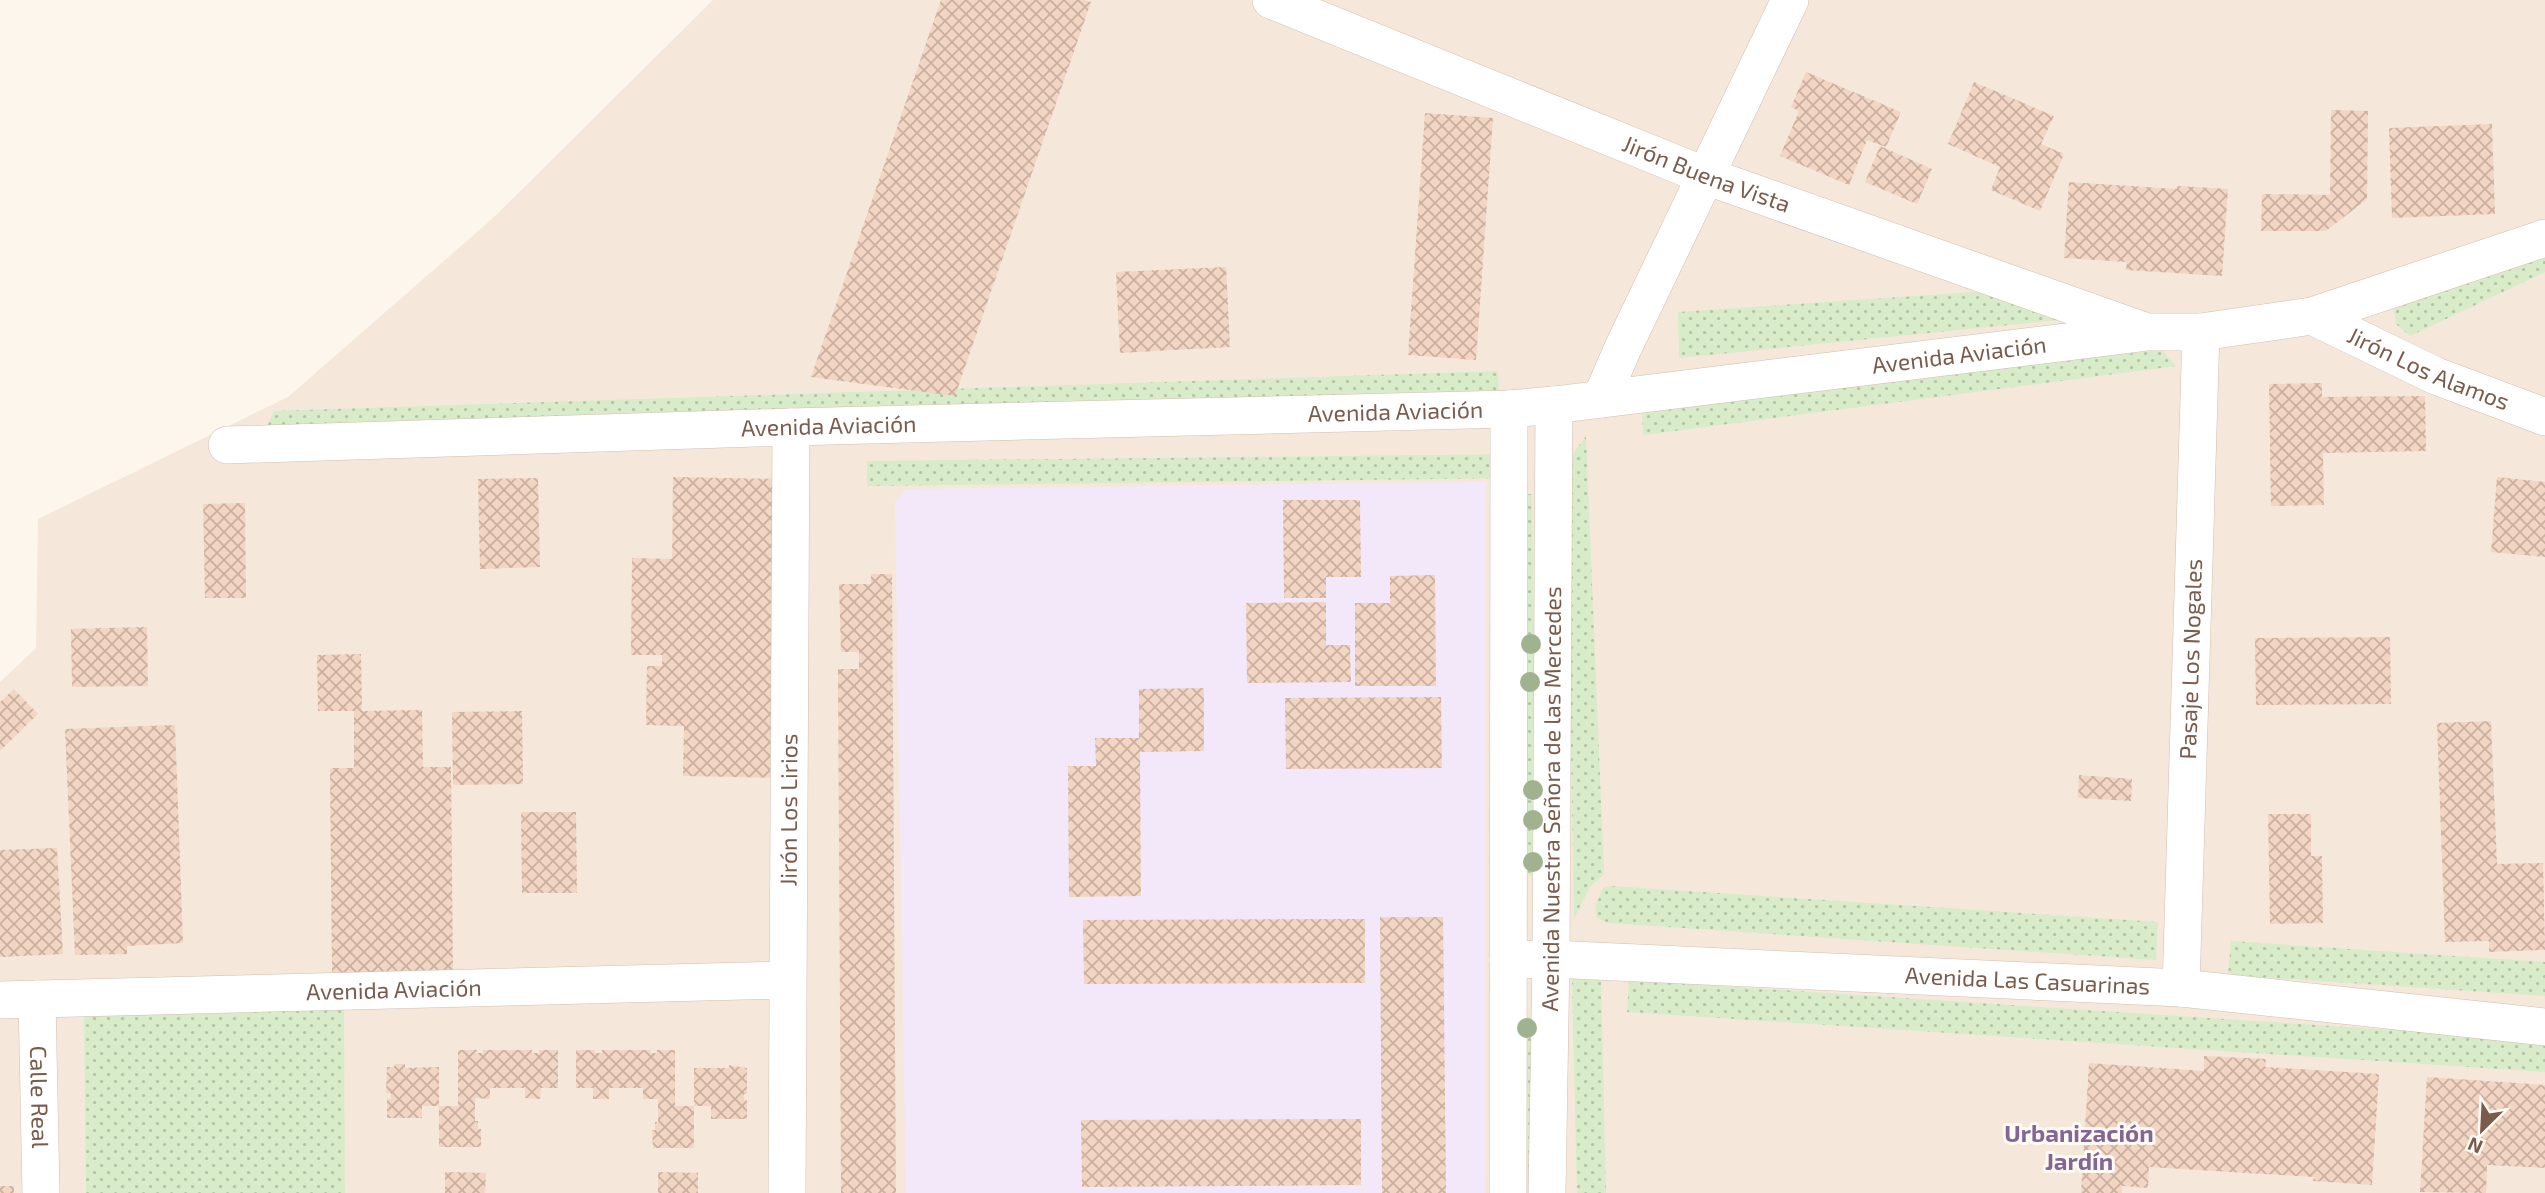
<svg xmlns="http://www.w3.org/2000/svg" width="2545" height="1193" viewBox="0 0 2545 1193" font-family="'Exo 2',sans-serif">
  <defs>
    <pattern id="park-dots" width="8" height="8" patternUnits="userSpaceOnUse" patternTransform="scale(1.75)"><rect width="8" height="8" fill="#d8ecc9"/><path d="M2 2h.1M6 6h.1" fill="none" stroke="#b4c2a5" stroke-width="1.8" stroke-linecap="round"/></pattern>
    <pattern id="building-cross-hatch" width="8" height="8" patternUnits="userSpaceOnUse" patternTransform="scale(1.75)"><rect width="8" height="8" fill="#f3d5c3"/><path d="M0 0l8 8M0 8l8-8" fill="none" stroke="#cab0a1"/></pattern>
  </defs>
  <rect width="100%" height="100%" fill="#fdf6ec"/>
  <!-- residential -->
  <path fill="#f5e8da" d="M 713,0 L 2545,0 L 2545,1193 L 0,1193 L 0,682 L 36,648 L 38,519 L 288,397 L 492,219 Z"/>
  <!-- education -->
  <path fill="#f3e8fa" d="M 1486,482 L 1485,1193 L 906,1193 L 895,502 L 906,489 Z"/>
  <!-- park -->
  <g fill="url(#park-dots)">
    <path d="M 2545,255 L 2545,272 L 2410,336 L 2396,324 L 2394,309 L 2412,300 Z"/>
    <path d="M 1990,291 L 2079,318 L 1679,358 L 1678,312 Z"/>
    <path d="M 2162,350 L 2176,366 L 1643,435 L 1642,408 Z"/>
    <path d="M 1498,371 L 1499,395 L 265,431 L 274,411 Z"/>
    <path d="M 1586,436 L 1604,874 L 1590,887 L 1574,919 L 1566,463 Z"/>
    <path d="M 1517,454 L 1518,478 L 867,486 L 867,461 Z"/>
    <path d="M 1527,494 L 1532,494 L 1538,874 L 1530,876 L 1528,874 L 1522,495 Z"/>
    <path d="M 1611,886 L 2158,922 L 2156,960 L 1609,923 L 1597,918 L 1595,906 L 1603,888 Z"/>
    <path d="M 2231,941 L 2545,962 L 2545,996 L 2228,975 Z"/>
    <path d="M 1572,979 L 1601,979 L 1606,1193 L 1577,1193 Z"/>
    <path d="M 1629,980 L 2545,1040 L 2545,1072 L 1627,1012 Z"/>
    <path d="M 344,1010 L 345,1193 L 86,1193 L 84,1012 Z"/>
    <path d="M 1532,1016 L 1539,1193 L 1526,1193 L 1526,1017 Z"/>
  </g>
  <!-- building -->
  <g fill="url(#building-cross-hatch)">
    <path d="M 941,0 L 1084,0 L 1091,2 L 955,396 L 811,377 Z"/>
    <path d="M 1806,72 L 1901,112 L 1886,147 L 1867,140 L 1849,185 L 1780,156 L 1799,111 L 1791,107 Z"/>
    <path d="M 1974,82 L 2054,116 L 2041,144 L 2064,154 L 2040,211 L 1991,190 L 2000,167 L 1948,144 Z"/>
    <path d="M 2331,110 L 2368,111 L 2367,199 L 2326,231 L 2261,231 L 2262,194 L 2330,195 Z"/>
    <path d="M 1425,113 L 1493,118 L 1476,360 L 1408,355 Z"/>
    <path d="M 2492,124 L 2495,214 L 2392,218 L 2389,128 Z"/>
    <path d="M 1880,146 L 1932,169 L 1917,204 L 1865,182 Z"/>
    <path d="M 2069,182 L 2177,189 L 2177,186 L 2228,189 L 2222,276 L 2126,270 L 2127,262 L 2064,258 Z"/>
    <path d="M 1226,267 L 1230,347 L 1120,353 L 1116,272 Z"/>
    <path d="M 2322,383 L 2322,397 L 2425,396 L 2426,451 L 2323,453 L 2324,505 L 2271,506 L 2269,384 Z"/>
    <path d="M 673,477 L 784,479 L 781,778 L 683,776 L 684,726 L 646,725 L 647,666 L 662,666 L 662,655 L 631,655 L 632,558 L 672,559 Z"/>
    <path d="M 2497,477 L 2545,482 L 2545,557 L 2491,552 Z"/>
    <path d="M 538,478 L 540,567 L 480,569 L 478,479 Z"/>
    <path d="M 1283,500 L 1360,500 L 1361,577 L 1326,577 L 1326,598 L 1284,598 Z"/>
    <path d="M 245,503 L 246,598 L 205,598 L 203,504 Z"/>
    <path d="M 871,574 L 892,574 L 896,1193 L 841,1193 L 838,669 L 859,669 L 859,652 L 841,652 L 839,584 L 871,584 Z"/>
    <path d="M 1435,575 L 1436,686 L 1355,686 L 1355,603 L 1390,603 L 1390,576 Z"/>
    <path d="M 1326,602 L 1326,645 L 1350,645 L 1351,682 L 1247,683 L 1246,603 Z"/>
    <path d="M 147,627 L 148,686 L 72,687 L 71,629 Z"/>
    <path d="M 2390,637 L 2391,704 L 2256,705 L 2255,638 Z"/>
    <path d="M 361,654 L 362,711 L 422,710 L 423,767 L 451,767 L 453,973 L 332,974 L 330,768 L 354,768 L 354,711 L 318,711 L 317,655 Z"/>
    <path d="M 1204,688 L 1204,751 L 1140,752 L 1141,896 L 1069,897 L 1068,766 L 1096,766 L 1095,738 L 1139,738 L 1139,689 Z"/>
    <path d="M 14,689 L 38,714 L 0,751 L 0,702 Z"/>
    <path d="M 1441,697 L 1442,768 L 1286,769 L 1285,698 Z"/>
    <path d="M 522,711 L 523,784 L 453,785 L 452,712 Z"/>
    <path d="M 2491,721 L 2497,864 L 2543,863 L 2545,950 L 2489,952 L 2489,941 L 2445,942 L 2437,723 Z"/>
    <path d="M 175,725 L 183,943 L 127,946 L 127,954 L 75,955 L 65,729 Z"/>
    <path d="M 2079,775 L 2132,779 L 2131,801 L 2078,798 Z"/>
    <path d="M 521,812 L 576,812 L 577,893 L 522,893 Z"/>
    <path d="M 2268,814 L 2311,814 L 2311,856 L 2322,856 L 2323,923 L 2270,924 Z"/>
    <path d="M 57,848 L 63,954 L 0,957 L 0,850 Z"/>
    <path d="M 1380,917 L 1443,917 L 1446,1193 L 1382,1193 Z"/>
    <path d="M 1365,919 L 1365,983 L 1084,984 L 1083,920 Z"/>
    <path d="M 458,1050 L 477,1050 L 476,1053 L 483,1053 L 483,1050 L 532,1050 L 532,1053 L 539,1053 L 539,1050 L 558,1050 L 558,1088 L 541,1088 L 540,1099 L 525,1098 L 525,1088 L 490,1088 L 490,1099 L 475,1098 L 475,1121 L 478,1121 L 478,1129 L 481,1129 L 481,1147 L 439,1147 L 439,1106 L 458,1106 Z"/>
    <path d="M 576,1050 L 595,1050 L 595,1053 L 602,1053 L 602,1050 L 651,1050 L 650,1053 L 657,1053 L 657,1050 L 675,1050 L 675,1106 L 694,1106 L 694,1148 L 653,1148 L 652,1130 L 655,1130 L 655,1122 L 658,1122 L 658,1099 L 643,1099 L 643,1088 L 609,1088 L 609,1099 L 593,1099 L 593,1088 L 576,1088 Z"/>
    <path d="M 2204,1056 L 2266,1059 L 2265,1067 L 2379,1074 L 2372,1185 L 2313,1181 L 2314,1177 L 2149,1167 L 2148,1188 L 2122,1186 L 2122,1193 L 2081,1193 L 2089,1063 L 2204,1071 Z"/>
    <path d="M 395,1064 L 405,1064 L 405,1068 L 439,1067 L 439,1106 L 422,1106 L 422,1118 L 387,1118 L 387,1099 L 391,1099 L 391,1093 L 386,1093 L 387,1067 L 394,1067 Z"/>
    <path d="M 729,1065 L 747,1068 L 747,1094 L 744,1094 L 744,1100 L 747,1100 L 747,1119 L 711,1119 L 711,1106 L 694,1106 L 694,1068 L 729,1068 Z"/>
    <path d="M 2427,1077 L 2545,1085 L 2545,1168 L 2487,1165 L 2486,1193 L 2420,1192 Z"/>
    <path d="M 1361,1119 L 1361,1185 L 1082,1187 L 1081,1120 Z"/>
    <path d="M 445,1172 L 486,1173 L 485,1193 L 445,1193 Z"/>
    <path d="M 658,1172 L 698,1173 L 698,1193 L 658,1193 Z"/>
    <rect x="0" y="1186" width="14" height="7"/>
  </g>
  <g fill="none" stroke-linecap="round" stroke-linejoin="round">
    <!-- minor casing -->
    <g stroke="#d1beb0" stroke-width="38">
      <g id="minor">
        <path id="s1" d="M 1271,0 L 1706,176 L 2141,330"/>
        <path id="s2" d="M 2312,316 L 2436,376 L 2545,417"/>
        <path d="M 1601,399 L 1622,350 L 1790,0"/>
        <path id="s3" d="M 227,445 L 791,427 L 1509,409 L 1554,405 L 2148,332 L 2201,332 L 2312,316 L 2545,238"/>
        <path id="s4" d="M 1508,960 L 1551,959 L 2181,988 L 2545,1027"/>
        <path id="s5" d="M 2181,988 L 2201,332"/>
        <path id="s6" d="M 37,999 L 41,1193"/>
        <path id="s7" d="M 0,1000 L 787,980"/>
        <path id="s8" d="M 787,1193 L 791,427"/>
        <path d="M 1508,1193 L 1509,409"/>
        <path id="s9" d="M 1547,1193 L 1551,959 L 1554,405"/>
      </g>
    </g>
    <!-- minor -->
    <use href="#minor" stroke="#fff" stroke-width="37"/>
  </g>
  <!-- trees -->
  <g fill="#a0b28e">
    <circle cx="1531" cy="644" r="10"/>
    <circle cx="1530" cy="682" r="10"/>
    <circle cx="1533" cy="790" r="10"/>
    <circle cx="1533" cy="820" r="10"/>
    <circle cx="1533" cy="862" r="10"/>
    <circle cx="1527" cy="1028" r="10"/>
  </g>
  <g text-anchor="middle" stroke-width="6" stroke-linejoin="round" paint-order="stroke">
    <!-- street labels -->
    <g font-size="23" fill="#7a5c4d" stroke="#fffaf3">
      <text dy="8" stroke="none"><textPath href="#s1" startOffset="469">Jirón Buena Vista</textPath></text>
      <text dy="8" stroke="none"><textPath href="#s3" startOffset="1736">Avenida Aviación</textPath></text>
      <text dy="8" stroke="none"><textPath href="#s2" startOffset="128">Jirón Los Alamos</textPath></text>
      <text dy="8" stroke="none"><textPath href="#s3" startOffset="1169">Avenida Aviación</textPath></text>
      <text dy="8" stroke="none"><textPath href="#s3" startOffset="602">Avenida Aviación</textPath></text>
      <text dy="8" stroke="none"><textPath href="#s5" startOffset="329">Pasaje Los Nogales</textPath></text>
      <text dy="8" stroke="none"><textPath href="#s9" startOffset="394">Avenida Nuestra Señora de las Mercedes</textPath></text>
      <text dy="8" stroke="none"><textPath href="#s8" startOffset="383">Jirón Los Lirios</textPath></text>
      <text dy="8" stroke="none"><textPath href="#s4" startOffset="520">Avenida Las Casuarinas</textPath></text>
      <text dy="8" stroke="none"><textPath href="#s7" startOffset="394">Avenida Aviación</textPath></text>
      <text dy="8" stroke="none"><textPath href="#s6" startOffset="98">Calle Real</textPath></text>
    </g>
    <!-- neighbourhood labels -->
    <g font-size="24" font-weight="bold" fill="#846695" stroke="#fffaf3">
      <text x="2079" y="1142">Urbanización<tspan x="2079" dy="28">Jardín</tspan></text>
    </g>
  </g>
  <!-- north arrow -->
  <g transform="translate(2482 1130) rotate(204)" stroke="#fffaf3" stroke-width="5" paint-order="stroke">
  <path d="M0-5L12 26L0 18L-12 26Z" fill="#7a5c4d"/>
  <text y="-10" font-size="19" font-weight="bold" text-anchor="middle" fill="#7a5c4d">N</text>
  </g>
</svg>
